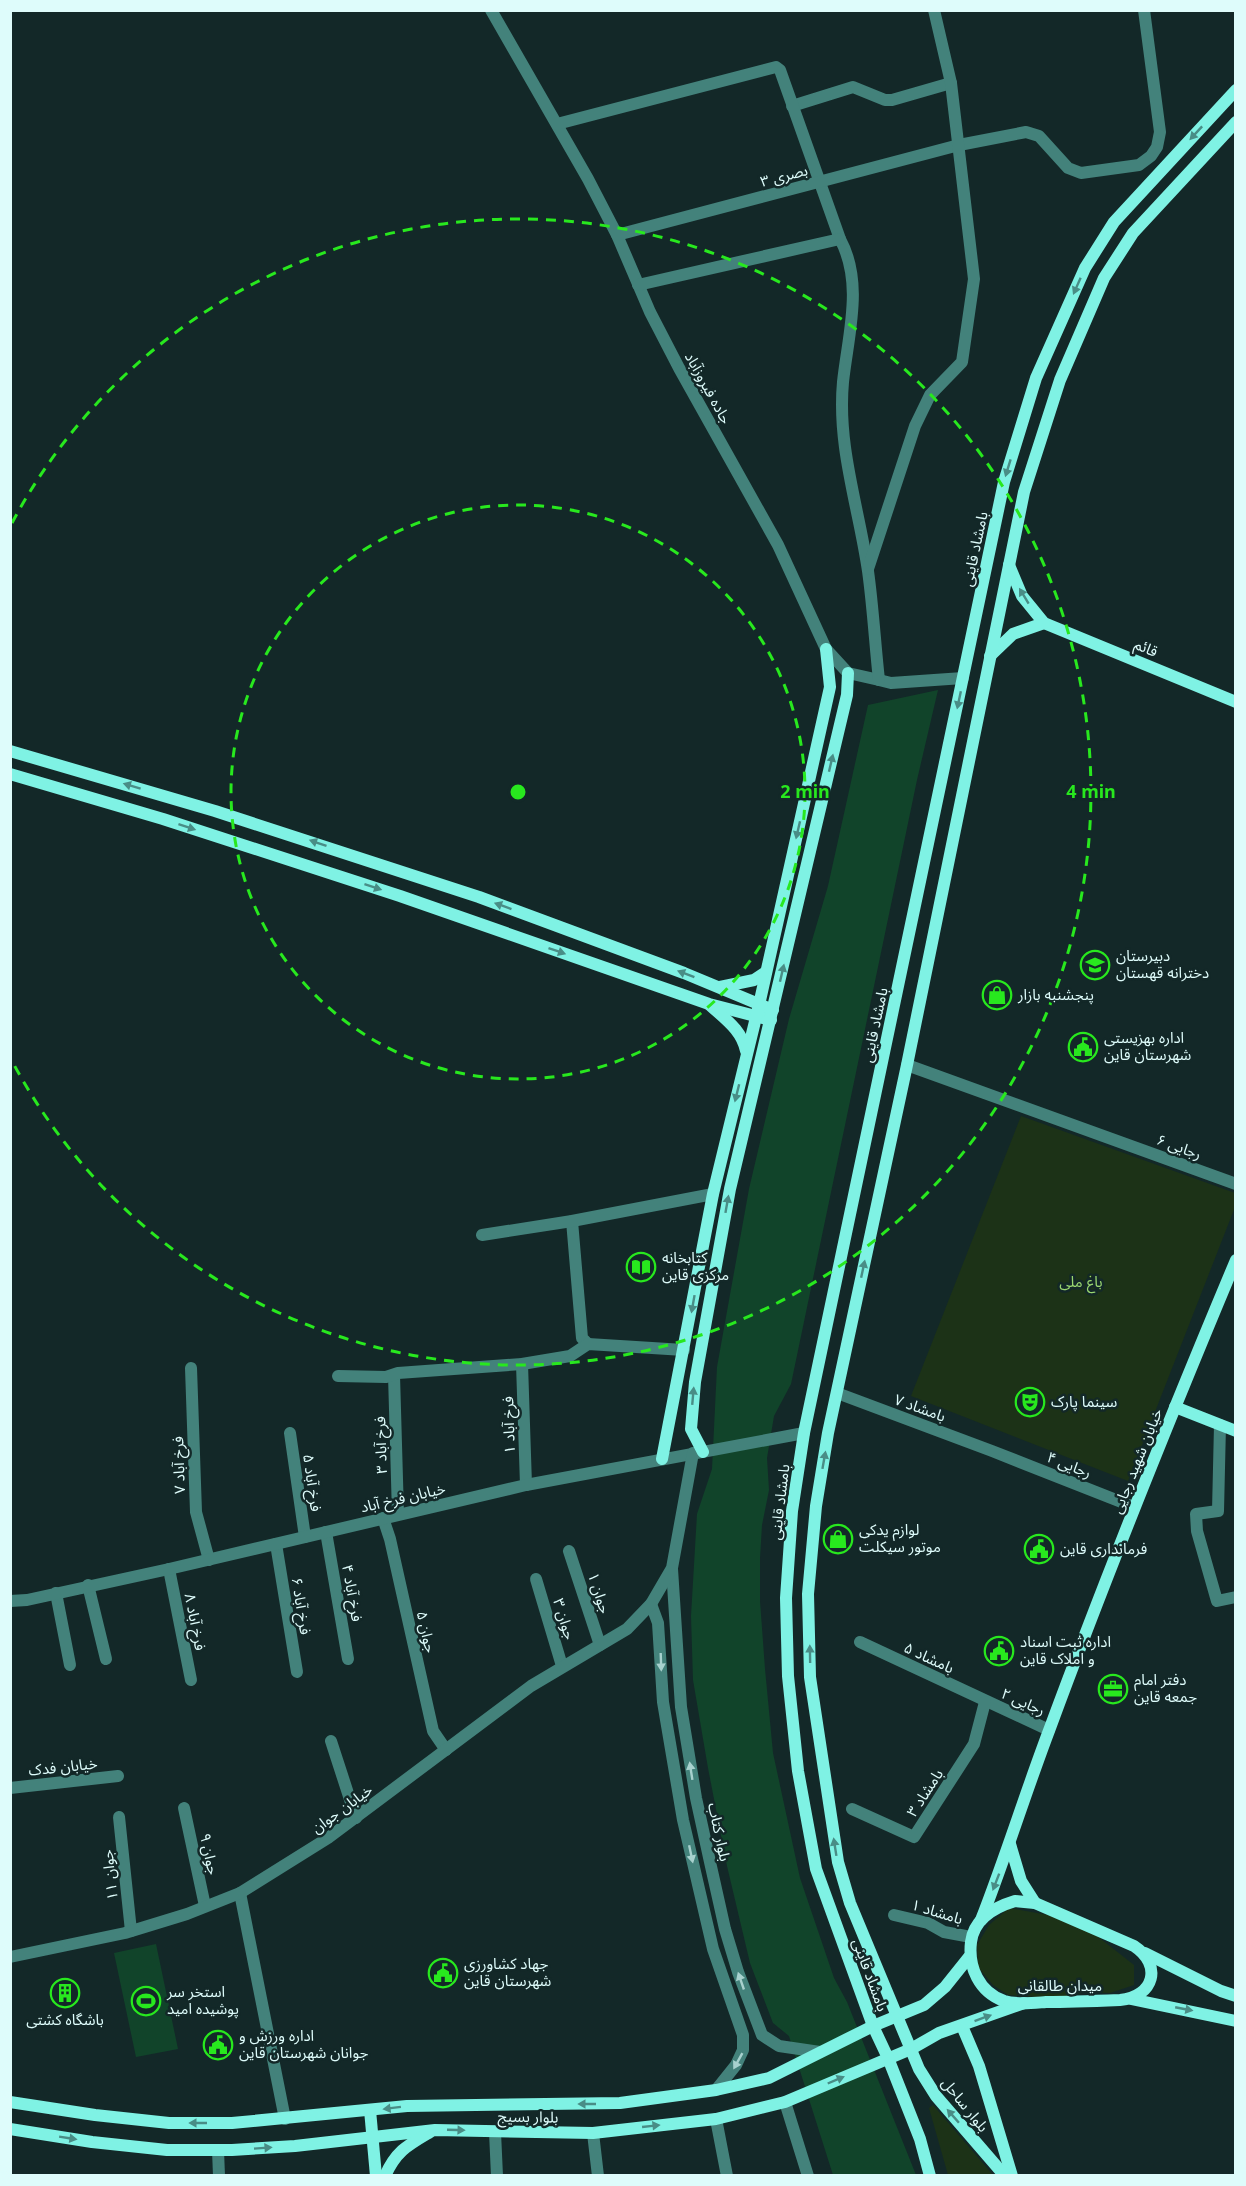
<svg xmlns="http://www.w3.org/2000/svg" width="1246" height="2186" viewBox="0 0 1246 2186" font-family="'Noto Sans','Noto Sans Arabic',sans-serif">
  <rect width="100%" height="100%" fill="#132828"/>
  <!-- green -->
  <g fill="#1c3217">
    <path d="M 1021,1116 L 1235,1193 L 1235,1207 L 1128,1481 L 911,1396 Z"/>
    <path d="M 1009,1908 L 1048,1915 L 1092,1932 L 1134,1965 L 1134,1985 L 1110,1993 L 1088,1992 L 1067,1996 L 1038,1997 L 1008,1995 L 993,1985 L 978,1967 L 977,1945 L 989,1925 Z"/>
    <path d="M 933,2105 L 993,2175 L 948,2175 L 929,2108 Z"/>
  </g>
  <!-- water -->
  <g fill="#11442a">
    <path d="M 938,690 L 917,780 L 791,1384 L 774,1416 L 767,1458 L 769,1490 L 762,1525 L 760,1558 L 760,1601 L 765,1669 L 773,1753 L 800,1878 L 834,1978 L 847,2002 L 916,2175 L 833,2175 L 789,2036 L 773,2023 L 750,1963 L 727,1866 L 708,1768 L 693,1680 L 691,1616 L 697,1514 L 712,1469 L 717,1367 L 749,1189 L 789,1019 L 828,886 L 868,705 Z"/>
    <path d="M 156,1944 L 178,2049 L 136,2057 L 114,1953 Z"/>
  </g>
  <g fill="none" stroke-linecap="round" stroke-linejoin="round">
    <!-- street -->
    <g stroke="#43827b" stroke-width="12">
      <path d="M 491,10 L 588,179 L 617,235 L 650,312 L 679,368 L 778,545 L 826,649 L 848,673 L 879,680 L 891,683 L 963,678"/>
      <path d="M 792,106 L 853,87 L 885,100 L 892,100 L 951,83"/>
      <path d="M 557,124 L 776,67 L 780,70 L 840,239 C 864,283 848,335 843,382 C 837,447 859,508 868,571 C 873,607 875,644 879,680"/>
      <path d="M 617,235 L 959,145 L 1026,132 L 1039,136 L 1068,168 L 1081,173 L 1139,165 L 1151,156 L 1157,147 L 1160,132 L 1144,10"/>
      <path d="M 638,285 L 840,239"/>
      <path d="M 868,569 L 915,426 L 930,395 L 962,362 L 974,279 L 951,83 L 934,10"/>
      <path d="M 907,1065 L 1236,1184"/>
      <path d="M 572,1221 L 582,1338 L 588,1344"/>
      <path d="M 482,1235 L 572,1221 L 713,1194"/>
      <path d="M 522,1364 L 526,1485"/>
      <path d="M 191,1368 L 196,1512 L 209,1560"/>
      <path d="M 394,1375 L 398,1514"/>
      <path d="M 338,1376 L 386,1377 L 398,1373 L 522,1364 L 570,1356 L 588,1344 L 684,1350"/>
      <path d="M 837,1393 L 992,1451 L 1134,1507"/>
      <path d="M 1220,1425 L 1218,1511 L 1196,1514 L 1197,1531 L 1217,1601 L 1236,1597"/>
      <path d="M 290,1433 L 305,1537"/>
      <path d="M 383,1518 L 390,1539 L 433,1731 L 446,1750"/>
      <path d="M 326,1532 L 348,1659"/>
      <path d="M 276,1544 L 297,1672"/>
      <path d="M 569,1551 L 600,1645"/>
      <path d="M 169,1569 L 191,1680"/>
      <path d="M 672,1569 L 681,1707 L 696,1798 L 710,1862 L 725,1929 L 738,1972 L 762,2035 L 779,2046 L 820,2052"/>
      <path d="M 536,1579 L 562,1666"/>
      <path d="M 88,1585 L 106,1659"/>
      <path d="M 56,1593 L 70,1665"/>
      <path d="M 10,1601 L 27,1600 L 169,1569 L 526,1485 L 804,1433"/>
      <path d="M 651,1604 L 658,1623 L 663,1702 L 683,1820 L 713,1949 L 743,2035 L 743,2050 L 736,2065 L 716,2090"/>
      <path d="M 860,1642 L 1049,1730"/>
      <path d="M 331,1741 L 356,1818"/>
      <path d="M 10,1788 L 118,1776"/>
      <path d="M 184,1808 L 205,1906"/>
      <path d="M 852,1809 L 914,1837 L 974,1744 L 985,1702"/>
      <path d="M 119,1817 L 131,1931"/>
      <path d="M 240,1893 L 285,2119"/>
      <path d="M 894,1915 L 928,1923 L 944,1932 L 971,1937"/>
      <path d="M 10,1957 L 125,1933 L 187,1914 L 240,1893 L 328,1838 L 531,1686 L 627,1629 L 651,1604 L 672,1568 L 693,1453"/>
      <path d="M 785,2102 L 808,2176"/>
      <path d="M 716,2119 L 727,2176"/>
      <path d="M 495,2132 L 497,2176"/>
      <path d="M 593,2133 L 598,2176"/>
      <path d="M 218,2150 L 219,2176"/>
    </g>
    <!-- secondary -->
    <g stroke="#7ff2e4" stroke-width="12">
      <path d="M 1009,565 L 1022,596 L 1044,623 L 1236,702"/>
      <path d="M 990,656 L 1013,634 L 1044,623"/>
      <path d="M 10,751 L 215,811 L 479,897 L 684,973 L 773,1010"/>
      <path d="M 10,774 L 163,819 L 400,896 L 709,1004 L 771,1020"/>
      <path d="M 720,987 L 754,980 L 766,972"/>
      <path d="M 710,1005 C 725,1019 742,1030 746,1051"/>
      <path d="M 1175,1407 L 1236,1431"/>
      <path d="M 703,1452 L 691,1429 L 695,1382 L 730,1189 L 847,695 L 848,673"/>
      <path d="M 662,1459 L 713,1194 L 759,1005 L 830,687 L 826,649"/>
      <path d="M 1010,1844 L 1021,1881 L 1035,1903"/>
      <path d="M 1015,1901 L 1035,1903 L 1134,1946 C 1163,1965 1154,1997 1120,2000 C 1095,2001 1070,2002 1046,2002 C 1033,2003 1017,2005 1004,2001 C 979,1992 968,1967 971,1942 C 974,1918 995,1907 1015,1901 Z"/>
      <path d="M 981,1920 C 1006,1856 1026,1791 1050,1728 C 1108,1571 1171,1415 1236,1260"/>
      <path d="M 1145,1953 L 1221,1991 L 1236,1996"/>
      <path d="M 1131,1999 L 1236,2021"/>
      <path d="M 962,2026 L 979,2066 L 1012,2176"/>
      <path d="M 10,2102 L 95,2115 L 169,2123 L 232,2123 L 407,2106 L 620,2103 L 716,2090 L 769,2078 L 873,2026 L 924,2005 L 945,1987 L 969,1957"/>
      <path d="M 370,2110 L 376,2176"/>
      <path d="M 10,2129 L 92,2142 L 167,2150 L 232,2150 L 295,2146 L 435,2130 L 593,2133 L 716,2119 L 785,2102 L 911,2049 L 939,2033 L 1024,2003"/>
      <path d="M 385,2176 C 396,2151 408,2145 430,2132"/>
      <path d="M 930,2176 L 920,2139 L 888,2058 L 873,2026 L 816,1869 L 798,1771 L 788,1676 L 786,1598 L 792,1511 L 804,1433 L 1004,482 L 1036,378 L 1085,268 L 1114,222 L 1236,90"/>
      <path d="M 1005,2176 L 936,2096 L 919,2069 L 850,1903 L 838,1862 L 810,1677 L 808,1594 L 816,1506 L 828,1433 L 907,1065 L 1024,492 L 1060,380 L 1104,278 L 1133,233 L 1236,122"/>
    </g>
  </g>
  <!-- one-way arrows -->
  <defs><path id="oneway-solid" d="M-6-.8H1V-3.2L6.5 0L1 3.2V.8H-6Z" transform="scale(1.5)"/></defs>
  <g fill="#498d86">
    <use href="#oneway-solid" transform="translate(1196 133) rotate(133)"/>
    <use href="#oneway-solid" transform="translate(1077 286) rotate(114)"/>
    <use href="#oneway-solid" transform="translate(1008 468) rotate(107)"/>
    <use href="#oneway-solid" transform="translate(1024 596) rotate(-121)"/>
    <use href="#oneway-solid" transform="translate(959 700) rotate(102)"/>
    <use href="#oneway-solid" transform="translate(831 763) rotate(-77)"/>
    <use href="#oneway-solid" transform="translate(132 786) rotate(-163)"/>
    <use href="#oneway-solid" transform="translate(187 827) rotate(18)"/>
    <use href="#oneway-solid" transform="translate(798 830) rotate(103)"/>
    <use href="#oneway-solid" transform="translate(318 843) rotate(-161)"/>
    <use href="#oneway-solid" transform="translate(373 887) rotate(18)"/>
    <use href="#oneway-solid" transform="translate(503 906) rotate(-160)"/>
    <use href="#oneway-solid" transform="translate(557 951) rotate(19)"/>
    <use href="#oneway-solid" transform="translate(782 973) rotate(-77)"/>
    <use href="#oneway-solid" transform="translate(686 974) rotate(-159)"/>
    <use href="#oneway-solid" transform="translate(737 1093) rotate(104)"/>
    <use href="#oneway-solid" transform="translate(727 1204) rotate(-80)"/>
    <use href="#oneway-solid" transform="translate(863 1269) rotate(-78)"/>
    <use href="#oneway-solid" transform="translate(693 1304) rotate(100)"/>
    <use href="#oneway-solid" transform="translate(693 1396) rotate(-85)"/>
    <use href="#oneway-solid" transform="translate(824 1460) rotate(-80)"/>
    <use href="#oneway-solid" transform="translate(810 1654) rotate(-91)"/>
    <use href="#oneway-solid" transform="translate(835 1847) rotate(-99)"/>
    <use href="#oneway-solid" transform="translate(996 1882) rotate(111)"/>
    <use href="#oneway-solid" transform="translate(1184 2009) rotate(11)"/>
    <use href="#oneway-solid" transform="translate(983 2018) rotate(-20)"/>
    <use href="#oneway-solid" transform="translate(836 2080) rotate(-23)"/>
    <use href="#oneway-solid" transform="translate(587 2104) rotate(-180)"/>
    <use href="#oneway-solid" transform="translate(392 2108) rotate(173)"/>
    <use href="#oneway-solid" transform="translate(953 2116) rotate(-131)"/>
    <use href="#oneway-solid" transform="translate(198 2123) rotate(-180)"/>
    <use href="#oneway-solid" transform="translate(651 2126) rotate(-6)"/>
    <use href="#oneway-solid" transform="translate(456 2130) rotate(2)"/>
    <use href="#oneway-solid" transform="translate(68 2138) rotate(9)"/>
    <use href="#oneway-solid" transform="translate(263 2148) rotate(-4)"/>
  </g>
  <g fill="#a8d1ce">
    <use href="#oneway-solid" transform="translate(661 1662) rotate(88)"/>
    <use href="#oneway-solid" transform="translate(691 1771) rotate(-99)"/>
    <use href="#oneway-solid" transform="translate(691 1854) rotate(78)"/>
    <use href="#oneway-solid" transform="translate(741 1981) rotate(-109)"/>
    <use href="#oneway-solid" transform="translate(738 2061) rotate(119)"/>
  </g>
  <!-- distance rings -->
  <g fill="none" stroke="#28e81e" stroke-width="3" stroke-dasharray="10 8">
    <circle cx="518" cy="792" r="287"/>
    <path d="M12 523A573 573 0 1 1 12 1061"/>
  </g>
  <!-- icons -->
  <defs>
    <g id="school-ring" transform="scale(1.5)"><circle r="9.5" fill="#132828" stroke="#28e81e" stroke-width="1.5"/><path d="M0-5L7-2L0 1L-7-2ZM-4 1L0 2.5L4 1V4Q0 6-4 4Z" fill="#28e81e"/></g>
    <g id="shop-ring" transform="scale(1.5)"><circle r="9.5" fill="#132828" stroke="#28e81e" stroke-width="1.5"/><path d="M-5-2.5h2.3a2.7 3.5 0 0 1 5.4 0H5L5.5 6h-11ZM-1.5-2.5h3a1.5 2.3 0 0 0-3 0Z" fill="#28e81e"/></g>
    <g id="civic-ring" transform="scale(1.5)"><circle r="9.5" fill="#132828" stroke="#28e81e" stroke-width="1.5"/><path d="M-.6-6.5H3V-4.5H.6V-3L4-1V1h2V6H-6V1h2V-1L-.6-3ZM-1.2 2.5V6h2.4V2.5Z" fill="#28e81e"/></g>
    <g id="library-ring" transform="scale(1.5)"><circle r="9.5" fill="#132828" stroke="#28e81e" stroke-width="1.5"/><path d="M-6-4Q-3-5.5-.7-3.5V5Q-3 3-6 4ZM6-4Q3-5.5 .7-3.5V5Q3 3 6 4Z" fill="#28e81e"/></g>
    <g id="theatre-ring" transform="scale(1.5)"><circle r="9.5" fill="#132828" stroke="#28e81e" stroke-width="1.5"/><path d="M-5-5.5Q0-4 5-5.5V0Q5 5 0 6Q-5 5-5 0ZM-3.3-2.5H-1v1.5H-3.3ZM1-2.5H3.3v1.5H1ZM-2.8 1Q0 5.5 2.8 1Z" fill="#28e81e"/></g>
    <g id="office-ring" transform="scale(1.5)"><circle r="9.5" fill="#132828" stroke="#28e81e" stroke-width="1.5"/><path d="M-6-3h4V-5.5h4V-3h4V5H-6ZM-1-4.5V-3h2v-1.5ZM-6 0V1H6V0Z" fill="#28e81e"/></g>
    <g id="building-ring" transform="scale(1.5)"><circle r="9.5" fill="#132828" stroke="#28e81e" stroke-width="1.5"/><path d="M-4-6H4V6H1V3H-1V6H-4ZM-2.5-4.3h1.7v1.8h-1.7ZM.8-4.3h1.7v1.8H.8ZM-2.5-1h1.7V.8h-1.7ZM.8-1h1.7V.8H.8Z" fill="#28e81e"/></g>
    <g id="stadium-ring" transform="scale(1.5)"><circle r="9.5" fill="#132828" stroke="#28e81e" stroke-width="1.5"/><path d="M0-5a6.5 5 0 1 0 0 10a6.5 5 0 1 0 0-10ZM-3.5-1.8h7v3.6h-7Z" fill="#28e81e"/></g>
  </defs>
  <g fill-rule="evenodd">
    <use href="#school-ring" x="1095" y="965"/>
    <use href="#shop-ring" x="997" y="995"/>
    <use href="#civic-ring" x="1083" y="1047"/>
    <use href="#library-ring" x="641" y="1267"/>
    <use href="#theatre-ring" x="1030" y="1402"/>
    <use href="#shop-ring" x="838" y="1539"/>
    <use href="#civic-ring" x="1039" y="1549"/>
    <use href="#civic-ring" x="999" y="1651"/>
    <use href="#office-ring" x="1113" y="1689"/>
    <use href="#civic-ring" x="443" y="1973"/>
    <use href="#building-ring" x="65" y="1993"/>
    <use href="#stadium-ring" x="146" y="2001"/>
    <use href="#civic-ring" x="218" y="2045"/>
  </g>
  <g text-anchor="middle" stroke-width="5" stroke-linejoin="round" paint-order="stroke">
    <!-- street labels -->
    <g font-size="15" fill="#defcfb" stroke="#132828">
      <text transform="translate(784 176) rotate(-15)" y="5">بصری ۳</text>
      <text transform="translate(708 388) rotate(61)" y="5">جاده فیروزآباد</text>
      <text transform="translate(975 549) rotate(-78)" y="5">بامشاد قاینی</text>
      <text transform="translate(1146 648) rotate(23)" y="5">قائم</text>
      <text transform="translate(875 1025) rotate(-78)" y="5">بامشاد قاینی</text>
      <text transform="translate(1179 1147) rotate(20)" y="5">رجایی ۶</text>
      <text transform="translate(920 1408) rotate(20)" y="5">بامشاد ۷</text>
      <text transform="translate(509 1425) rotate(-92)" y="5">فرخ آباد ۱</text>
      <text transform="translate(381 1445) rotate(-92)" y="5">فرخ آباد ۳</text>
      <text transform="translate(1137 1461) rotate(-68)" y="5">خیابان شهید رجایی</text>
      <text transform="translate(179 1465) rotate(-92)" y="5">فرخ آباد ۷</text>
      <text transform="translate(1069 1465) rotate(22)" y="5">رجایی ۴</text>
      <text transform="translate(312 1483) rotate(82)" y="5">فرخ آباد ۵</text>
      <text transform="translate(403 1498) rotate(-13)" y="5">خیابان فرخ آباد</text>
      <text transform="translate(780 1502) rotate(-83)" y="5">بامشاد قاینی</text>
      <text transform="translate(352 1593) rotate(80)" y="5">فرخ آباد ۴</text>
      <text transform="translate(599 1593) rotate(72)" y="5">جوان ۱</text>
      <text transform="translate(301 1606) rotate(81)" y="5">فرخ آباد ۶</text>
      <text transform="translate(564 1619) rotate(73)" y="5">جوان ۳</text>
      <text transform="translate(195 1622) rotate(79)" y="5">فرخ آباد ۸</text>
      <text transform="translate(426 1632) rotate(77)" y="5">جوان ۵</text>
      <text transform="translate(929 1658) rotate(25)" y="5">بامشاد ۵</text>
      <text transform="translate(1023 1702) rotate(24)" y="5">رجایی ۲</text>
      <text transform="translate(63 1767) rotate(-6)" y="5">خیابان فدک</text>
      <text transform="translate(925 1793) rotate(-57)" y="5">بامشاد ۳</text>
      <text transform="translate(342 1809) rotate(-36)" y="5">خیابان جوان</text>
      <text transform="translate(719 1832) rotate(78)" y="5">بلوار کتاب</text>
      <text transform="translate(209 1854) rotate(78)" y="5">جوان ۹</text>
      <text transform="translate(110 1875) rotate(-96)" y="5">جوان ۱۱</text>
      <text transform="translate(937 1912) rotate(17)" y="5">بامشاد ۱</text>
      <text transform="translate(870 1975) rotate(70)" y="5">بامشاد قاینی</text>
      <text x="1060" y="1991">میدان طالقانی</text>
      <text transform="translate(965 2105) rotate(51)" y="5">بلوار ساحل</text>
      <text transform="translate(528 2117) rotate(1)" y="5">بلوار بسیج</text>
    </g>
    <!-- poi labels -->
    <g font-size="15" fill="#defcfb" stroke="#132828" text-anchor="start">
      <text x="1116" y="961">دبیرستان<tspan x="1116" dy="17">دخترانه قهستان</tspan></text>
      <text x="1018" y="1000">پنجشنبه بازار</text>
      <text x="1104" y="1043">اداره بهزیستی<tspan x="1104" dy="17">شهرستان قاین</tspan></text>
      <text x="662" y="1263">کتابخانه<tspan x="662" dy="17">مرکزی قاین</tspan></text>
      <text x="1051" y="1407">سینما پارک</text>
      <text x="859" y="1535">لوازم یدکی<tspan x="859" dy="17">موتور سیکلت</tspan></text>
      <text x="1060" y="1554">فرمانداری قاین</text>
      <text x="1020" y="1647">اداره ثبت اسناد<tspan x="1020" dy="17">و املاک قاین</tspan></text>
      <text x="1134" y="1685">دفتر امام<tspan x="1134" dy="17">جمعه قاین</tspan></text>
      <text x="464" y="1969">جهاد کشاورزی<tspan x="464" dy="17">شهرستان قاین</tspan></text>
      <text x="167" y="1997">استخر سر<tspan x="167" dy="17">پوشیده امید</tspan></text>
      <text x="65" y="2025" text-anchor="middle">باشگاه کشتی</text>
      <text x="239" y="2041">اداره ورزش و<tspan x="239" dy="17">جوانان شهرستان قاین</tspan></text>
    </g>
    <!-- park labels -->
    <g font-size="15" fill="#99d670" stroke="#132828">
      <text x="1081" y="1287">باغ ملی</text>
    </g>
  </g>
  <circle cx="518" cy="792" r="9" fill="#28e81e" stroke="#132828" stroke-width="3"/>
  <g font-size="18" text-anchor="middle" font-weight="bold" fill="#28e81e" stroke="#132828" stroke-width="5" stroke-linejoin="round" paint-order="stroke">
    <text x="805" y="798">2 min</text>
    <text x="1091" y="798">4 min</text>
  </g>
  <!-- border -->
  <rect width="1246" height="2186" fill="none" stroke="#defcfb" stroke-width="24"/>
</svg>
